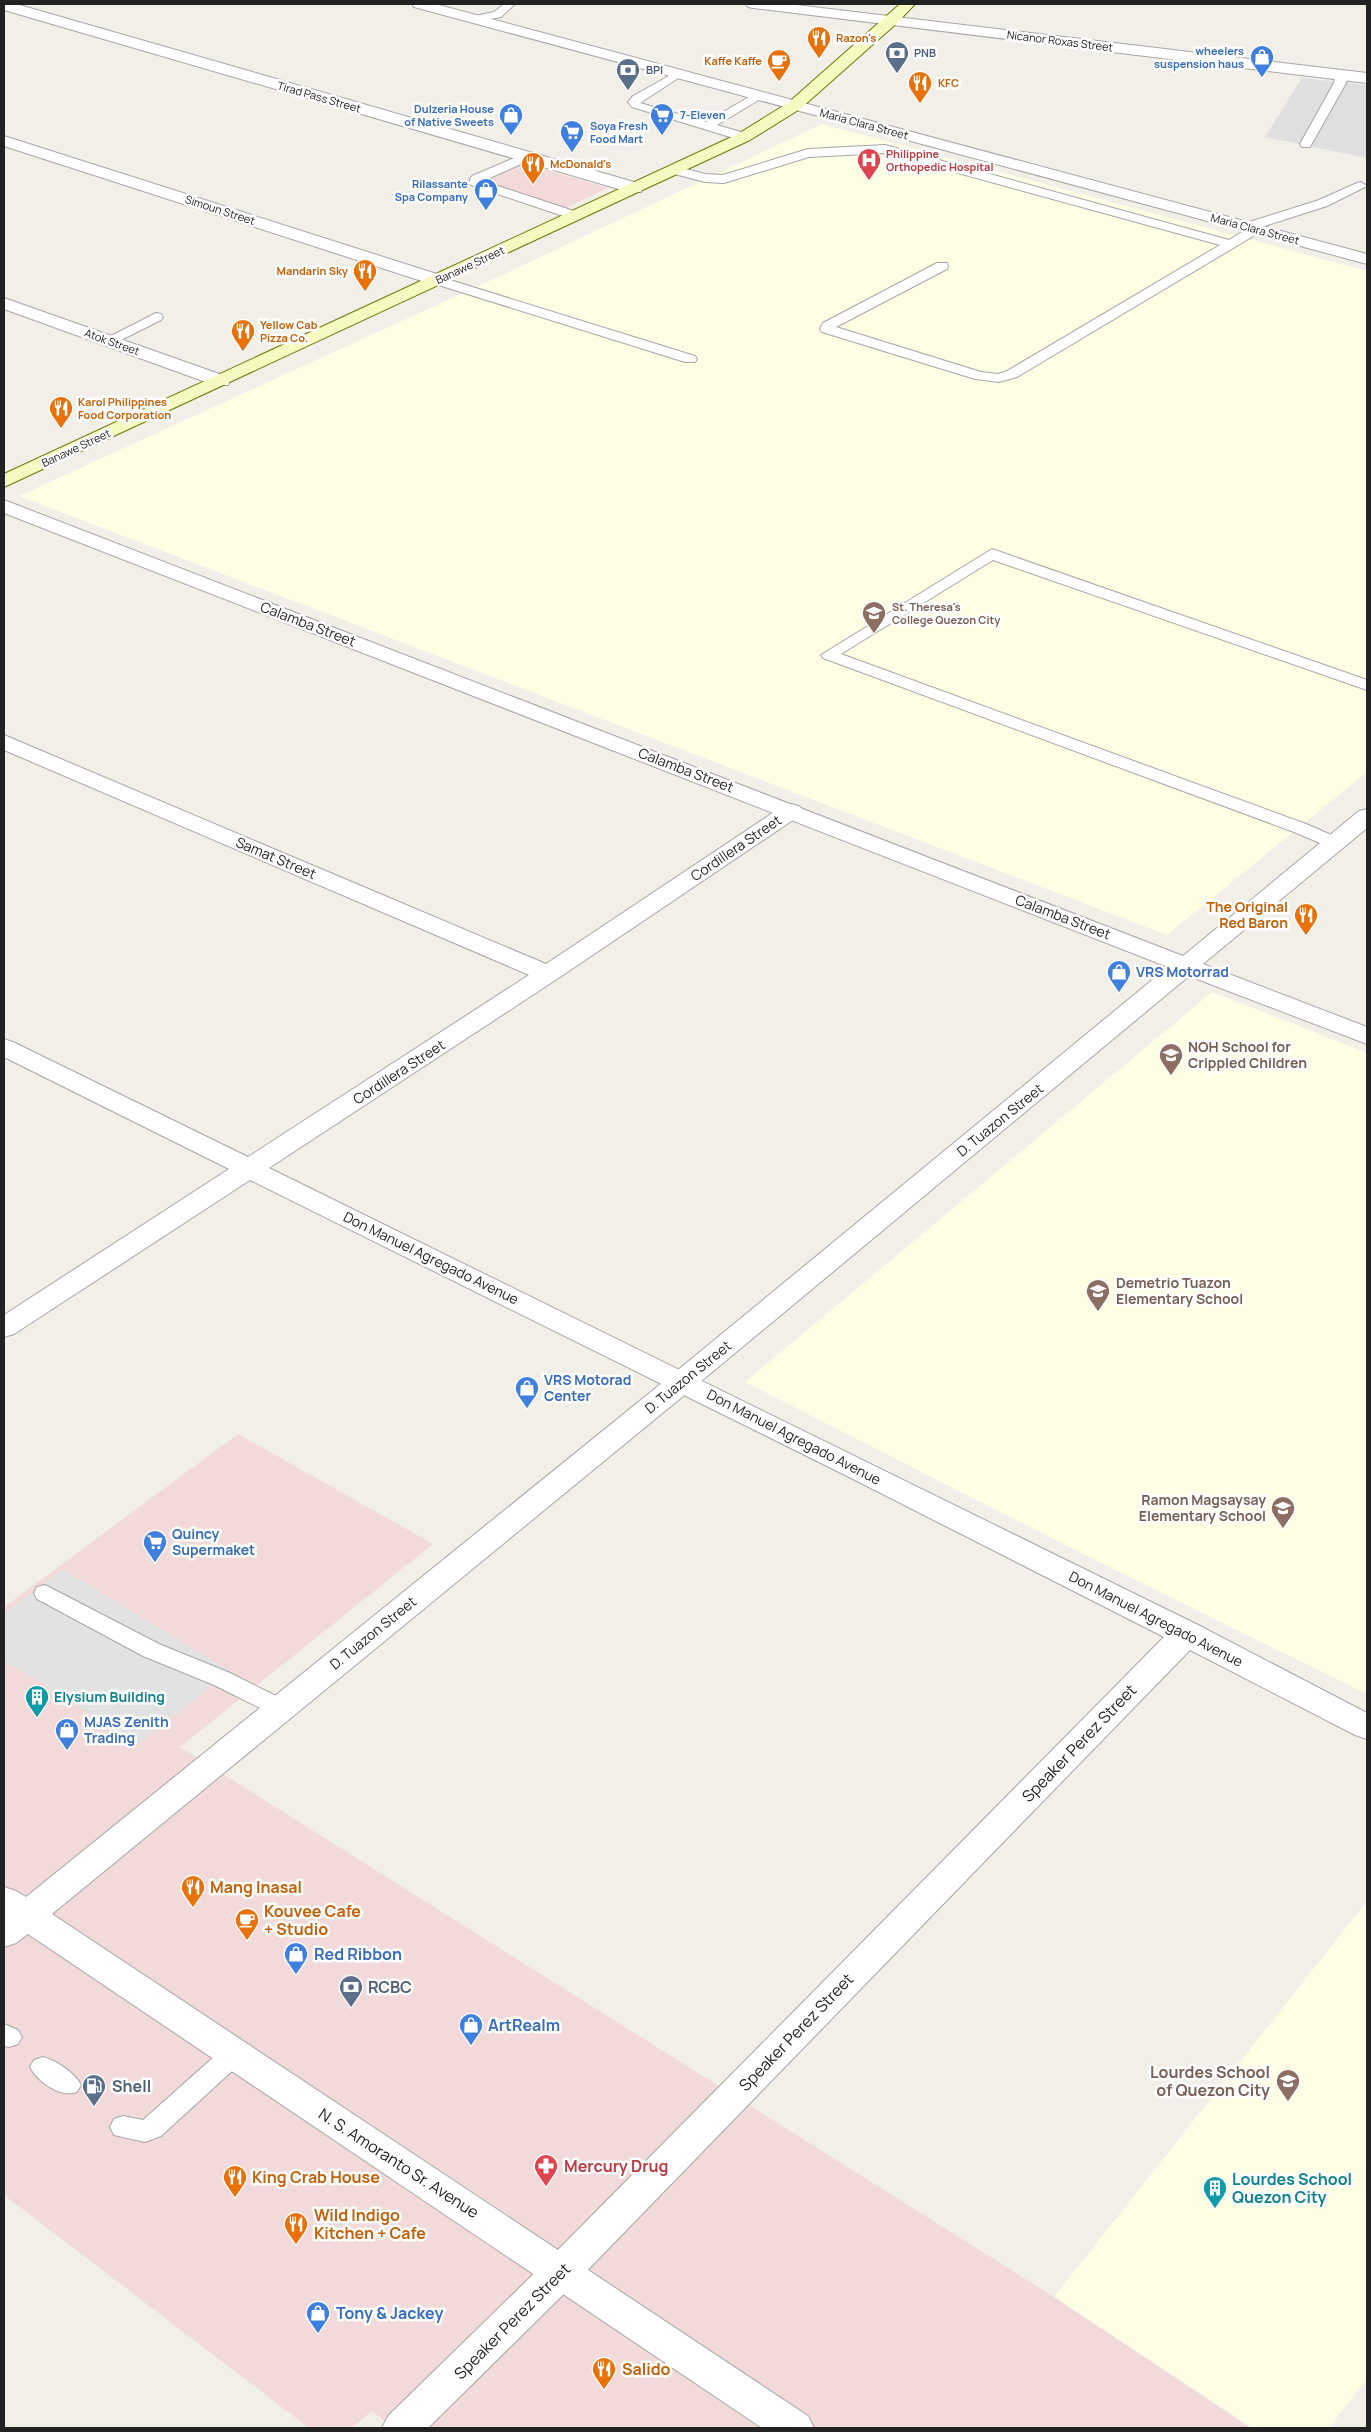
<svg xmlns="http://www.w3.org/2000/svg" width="1371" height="2432" viewBox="0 0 1371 2432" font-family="Manrope,sans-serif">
  <rect width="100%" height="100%" fill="#f2efe9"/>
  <!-- residential -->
  <path fill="#e0dfdf" d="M 1302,78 L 1367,85 L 1367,158 L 1265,137 Z"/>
  <!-- commercial -->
  <g fill="#f1dad9">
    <path d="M 509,159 L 608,188 L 557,212 L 460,182 Z"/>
    <path d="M 238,1434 L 433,1544 L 180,1747 L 1054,2297 L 1250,2428 L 393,2428 L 372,2411 L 351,2428 L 309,2428 L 4,2195 L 4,1607 Z"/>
  </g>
  <!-- education -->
  <g fill="#fefee5">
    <path d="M 822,124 L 1367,271 L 1367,772 L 1167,935 L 19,496 L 500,276 Z"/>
    <path d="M 1212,992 L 1367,1053 L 1367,1694 L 1087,1556 L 745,1382 Z"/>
    <path d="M 1364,1905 L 1367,1906 L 1367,2378 L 1329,2428 L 1253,2428 L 1054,2297 Z"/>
  </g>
  <!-- parking -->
  <path fill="#e2e2e2" d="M 63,1570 L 230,1671 L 138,1744 L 4,1660 L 4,1614 Z"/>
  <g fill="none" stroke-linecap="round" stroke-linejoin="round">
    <!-- service casing -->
    <g stroke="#a6a6a6" stroke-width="2">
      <g id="service">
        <path d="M 504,4 L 515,4 L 501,17 L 474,22 L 468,19 L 470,17 L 494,12 Z"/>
        <path d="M 1342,71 L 1348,74 L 1346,83 L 1310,147 L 1302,147 L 1300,144 L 1334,83 L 1336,74 Z"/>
        <path d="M 676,72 L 682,75 L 680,77 L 640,103 L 706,122 L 754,94 L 762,94 L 762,98 L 717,125 L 748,134 L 750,137 L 748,140 L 740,140 L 632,107 L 628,102 L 633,96 Z"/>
        <path d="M 885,145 L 1229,240 L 1245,230 L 1241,227 L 1243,224 L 1319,200 L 1357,183 L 1361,182 L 1367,186 L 1327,206 L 1261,227 L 1260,232 L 1017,377 L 999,382 L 975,379 L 822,332 L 820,329 L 823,323 L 937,263 L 947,263 L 948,266 L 947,269 L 836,327 L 981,372 L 998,374 L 1007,371 L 1220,245 L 885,153 L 809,157 L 724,183 L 705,182 L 671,173 L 669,170 L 675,166 L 705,174 L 723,175 L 808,149 Z"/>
        <path d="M 526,153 L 530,154 L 532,157 L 530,160 L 483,181 L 580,213 L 582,216 L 580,219 L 572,219 L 471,185 L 469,182 L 472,176 Z"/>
        <path d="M 437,276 L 695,356 L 697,359 L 695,362 L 685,362 L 432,283 L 431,280 L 432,277 Z"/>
        <path d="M 156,313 L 161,314 L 163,317 L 161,320 L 113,344 L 108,345 L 101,341 Z"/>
        <path d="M 992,549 L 1367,680 L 1367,690 L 993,560 L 841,654 L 1306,824 L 1341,839 L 1344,843 L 1341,847 L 1329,847 L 1294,832 L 823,658 L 821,655 Z"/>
        <path d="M 45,1585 L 159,1644 L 230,1673 L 288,1702 L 292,1708 L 288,1714 L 280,1716 L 272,1714 L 214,1685 L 143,1656 L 37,1599 L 34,1593 L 37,1587 Z"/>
        <path d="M 4,2024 L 18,2030 L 22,2037 L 18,2044 L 9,2047 L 4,2046 Z"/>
        <path d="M 234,2044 L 243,2047 L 247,2054 L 243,2061 L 161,2136 L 145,2142 L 114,2135 L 110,2127 L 114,2119 L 123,2116 L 143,2120 L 225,2047 Z"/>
        <path d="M 43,2057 C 57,2061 74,2072 81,2085 L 77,2092 C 60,2098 38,2082 30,2067 L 34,2060 Z"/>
      </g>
    </g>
    <!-- minor casing -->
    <g stroke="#a6a6a6" stroke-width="2">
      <g id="minor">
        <path d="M 4,4 L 16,4 L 641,184 L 643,188 L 641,192 L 629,192 L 4,10 Z"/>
        <path d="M 4,136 L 443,276 L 446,280 L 443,284 L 431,284 L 4,146 Z"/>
        <path d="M 4,298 L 228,377 L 230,381 L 228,385 L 214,385 L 4,309 Z"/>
        <path d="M 4,735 L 546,964 L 783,806 L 791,804 L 799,806 L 803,811 L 799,816 L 557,979 L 269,1168 L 1198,1625 L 1367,1713 L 1367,1739 L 1355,1735 L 1190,1650 L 576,2282 L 428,2428 L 382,2428 L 388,2416 L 548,2260 L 1164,1637 L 847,1476 L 250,1180 L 14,1334 L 4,1337 L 4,1315 L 229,1169 L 4,1057 L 4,1039 L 13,1042 L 248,1157 L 529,975 L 4,750 Z"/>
      </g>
    </g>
    <!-- tertiary casing -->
    <g stroke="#a6a6a6" stroke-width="2">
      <g id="tertiary">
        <path d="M 412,4 L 435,4 L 1367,254 L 1367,264 L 414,7 Z"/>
        <path d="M 746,4 L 788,4 L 1367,73 L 1367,83 L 753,8 L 748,7 Z"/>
        <path d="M 4,500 L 1183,956 L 1359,811 L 1367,809 L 1367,828 L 1203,964 L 1367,1027 L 1367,1044 L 1189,976 L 693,1388 L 52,1914 L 808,2416 L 814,2428 L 762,2428 L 28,1934 L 16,1943 L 4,1947 L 4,1887 L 16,1891 L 26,1897 L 673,1374 L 1168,967 L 4,513 Z"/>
      </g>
    </g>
    <!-- secondary casing -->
    <g stroke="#6e7a07" stroke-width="2">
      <path id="secondary" d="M 900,4 L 915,4 L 897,23 L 800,109 L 750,140 L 4,487 L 4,474 L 738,134 L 788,103 Z"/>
    </g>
    <!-- service -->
    <use href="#service" fill="#fff" fill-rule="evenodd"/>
    <!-- minor -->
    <use href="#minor" fill="#fff" fill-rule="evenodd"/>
    <!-- tertiary -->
    <use href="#tertiary" fill="#fff" fill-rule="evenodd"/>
    <!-- secondary -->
    <use href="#secondary" fill="#f6f9c0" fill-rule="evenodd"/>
  </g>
  <!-- icons -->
  <defs>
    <g id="restaurant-pin" transform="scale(1.25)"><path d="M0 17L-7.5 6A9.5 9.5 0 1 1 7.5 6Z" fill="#e8710a" stroke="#fff"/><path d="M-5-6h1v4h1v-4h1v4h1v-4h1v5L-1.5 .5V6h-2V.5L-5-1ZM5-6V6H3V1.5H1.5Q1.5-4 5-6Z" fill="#fff"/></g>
    <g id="bank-pin" transform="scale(1.25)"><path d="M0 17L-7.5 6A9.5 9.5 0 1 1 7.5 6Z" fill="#5c6f8a" stroke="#fff"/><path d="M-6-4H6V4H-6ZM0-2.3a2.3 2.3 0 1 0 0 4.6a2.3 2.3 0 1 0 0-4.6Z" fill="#fff"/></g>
    <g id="shop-pin" transform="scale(1.25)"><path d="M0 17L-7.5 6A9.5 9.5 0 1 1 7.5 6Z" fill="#3f7fe0" stroke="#fff"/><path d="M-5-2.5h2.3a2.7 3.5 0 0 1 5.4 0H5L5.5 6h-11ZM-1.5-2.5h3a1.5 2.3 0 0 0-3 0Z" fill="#fff"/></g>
    <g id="cafe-pin" transform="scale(1.25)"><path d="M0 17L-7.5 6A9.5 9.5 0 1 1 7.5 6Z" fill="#e8710a" stroke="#fff"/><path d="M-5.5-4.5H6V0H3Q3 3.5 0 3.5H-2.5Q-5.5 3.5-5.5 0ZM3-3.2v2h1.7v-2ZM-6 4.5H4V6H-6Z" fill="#fff"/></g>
    <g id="supermarket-pin" transform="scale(1.25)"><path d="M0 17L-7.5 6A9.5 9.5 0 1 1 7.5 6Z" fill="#3f7fe0" stroke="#fff"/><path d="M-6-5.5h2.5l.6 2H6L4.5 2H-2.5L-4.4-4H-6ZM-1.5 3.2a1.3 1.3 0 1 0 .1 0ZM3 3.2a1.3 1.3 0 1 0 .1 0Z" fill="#fff"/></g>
    <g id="hospital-pin" transform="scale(1.25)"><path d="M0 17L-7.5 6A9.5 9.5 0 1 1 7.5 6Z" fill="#e0444e" stroke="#fff"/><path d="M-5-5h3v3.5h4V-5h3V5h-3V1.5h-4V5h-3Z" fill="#fff"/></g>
    <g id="school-pin" transform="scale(1.25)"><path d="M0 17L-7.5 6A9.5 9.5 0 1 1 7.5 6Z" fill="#8d6e63" stroke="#fff"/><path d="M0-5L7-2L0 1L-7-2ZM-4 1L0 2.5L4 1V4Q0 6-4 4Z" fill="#fff"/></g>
    <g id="building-pin" transform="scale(1.25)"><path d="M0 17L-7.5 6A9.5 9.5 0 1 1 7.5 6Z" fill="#0f9aa8" stroke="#fff"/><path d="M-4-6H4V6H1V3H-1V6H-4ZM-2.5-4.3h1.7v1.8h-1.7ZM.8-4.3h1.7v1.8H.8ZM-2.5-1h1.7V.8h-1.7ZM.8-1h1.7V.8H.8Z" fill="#fff"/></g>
    <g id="fuel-pin" transform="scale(1.25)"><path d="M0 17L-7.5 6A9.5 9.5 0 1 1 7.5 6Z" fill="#5c6f8a" stroke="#fff"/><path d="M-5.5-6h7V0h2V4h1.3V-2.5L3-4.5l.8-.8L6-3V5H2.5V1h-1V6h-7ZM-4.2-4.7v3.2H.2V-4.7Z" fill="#fff"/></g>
    <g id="pharmacy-pin" transform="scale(1.25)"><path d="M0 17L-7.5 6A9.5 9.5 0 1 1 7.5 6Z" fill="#e0444e" stroke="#fff"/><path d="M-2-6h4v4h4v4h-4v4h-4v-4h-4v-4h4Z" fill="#fff"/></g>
  </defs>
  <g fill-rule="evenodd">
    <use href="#restaurant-pin" x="819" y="38"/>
    <use href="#bank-pin" x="897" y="53"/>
    <use href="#shop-pin" x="1262" y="57"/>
    <use href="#cafe-pin" x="779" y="61"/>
    <use href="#bank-pin" x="628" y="70"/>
    <use href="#restaurant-pin" x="920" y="83"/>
    <use href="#shop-pin" x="511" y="115"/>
    <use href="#supermarket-pin" x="662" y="115"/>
    <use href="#supermarket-pin" x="572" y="132"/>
    <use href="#hospital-pin" x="869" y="160"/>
    <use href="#restaurant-pin" x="533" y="164"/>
    <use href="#shop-pin" x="486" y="190"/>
    <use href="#restaurant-pin" x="365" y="271"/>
    <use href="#restaurant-pin" x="243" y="331"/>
    <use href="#restaurant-pin" x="61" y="408"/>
    <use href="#school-pin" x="874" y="613"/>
    <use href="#restaurant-pin" x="1306" y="915"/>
    <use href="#shop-pin" x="1119" y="972"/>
    <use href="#school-pin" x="1171" y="1055"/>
    <use href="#school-pin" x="1098" y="1291"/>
    <use href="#shop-pin" x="527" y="1388"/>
    <use href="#school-pin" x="1283" y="1508"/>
    <use href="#supermarket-pin" x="155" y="1542"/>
    <use href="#building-pin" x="37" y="1697"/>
    <use href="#shop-pin" x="67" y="1730"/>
    <use href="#restaurant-pin" x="193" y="1887"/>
    <use href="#cafe-pin" x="247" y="1920"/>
    <use href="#shop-pin" x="296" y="1954"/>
    <use href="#bank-pin" x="351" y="1987"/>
    <use href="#shop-pin" x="471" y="2025"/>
    <use href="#school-pin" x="1288" y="2081"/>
    <use href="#fuel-pin" x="94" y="2086"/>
    <use href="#pharmacy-pin" x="546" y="2166"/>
    <use href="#restaurant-pin" x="235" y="2177"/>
    <use href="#building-pin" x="1215" y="2188"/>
    <use href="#restaurant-pin" x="296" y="2224"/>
    <use href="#shop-pin" x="318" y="2313"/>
    <use href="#restaurant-pin" x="604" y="2369"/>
  </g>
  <g text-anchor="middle" stroke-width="5" stroke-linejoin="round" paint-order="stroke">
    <!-- far-food labels -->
    <g font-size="11" font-weight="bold" fill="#c56008" stroke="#fff" text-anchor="start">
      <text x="836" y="42">Razon's</text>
      <text x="762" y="65" text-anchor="end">Kaffe Kaffe</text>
      <text x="938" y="87">KFC</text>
      <text x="550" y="168">McDonald's</text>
      <text x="348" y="275" text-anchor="end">Mandarin Sky</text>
      <text x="260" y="329">Yellow Cab<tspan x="260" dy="13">Pizza Co.</tspan></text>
      <text x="78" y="406">Karol Philippines<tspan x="78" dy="13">Food Corporation</tspan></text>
    </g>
    <!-- far-street labels -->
    <g font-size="11" fill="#222" stroke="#fff">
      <text transform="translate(1060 41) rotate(7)" y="4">Nicanor Roxas Street</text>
      <text transform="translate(319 97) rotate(16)" y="4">Tirad Pass Street</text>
      <text transform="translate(864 124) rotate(15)" y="4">Maria Clara Street</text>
      <text transform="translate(220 210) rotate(18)" y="4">Simoun Street</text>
      <text transform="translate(1255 229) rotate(15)" y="4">Maria Clara Street</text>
      <text transform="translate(470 265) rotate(-25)" y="4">Banawe Street</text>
      <text transform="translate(112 342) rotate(20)" y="4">Atok Street</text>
      <text transform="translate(76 448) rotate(-25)" y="4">Banawe Street</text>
    </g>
    <!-- far-shop labels -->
    <g font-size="11" font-weight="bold" fill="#366cbe" stroke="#fff" text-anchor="end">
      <text x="1244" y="55">wheelers<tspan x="1244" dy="13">suspension haus</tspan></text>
      <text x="494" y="113">Dulzeria House<tspan x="494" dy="13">of Native Sweets</tspan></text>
      <text x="680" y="119" text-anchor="start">7-Eleven</text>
      <text x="590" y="130" text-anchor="start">Soya Fresh<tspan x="590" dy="13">Food Mart</tspan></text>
      <text x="468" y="188">Rilassante<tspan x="468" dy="13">Spa Company</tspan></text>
    </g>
    <!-- far-service labels -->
    <g font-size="11" font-weight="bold" fill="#4e5e75" stroke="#fff" text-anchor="start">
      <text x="914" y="57">PNB</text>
      <text x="646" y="74">BPI</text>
    </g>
    <!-- far-health labels -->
    <g font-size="11" font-weight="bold" fill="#be3a42" stroke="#fff" text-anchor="start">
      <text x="886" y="158">Philippine<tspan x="886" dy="13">Orthopedic Hospital</tspan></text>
    </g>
    <!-- far-education labels -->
    <g font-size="11" font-weight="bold" fill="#785e54" stroke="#fff" text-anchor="start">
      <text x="892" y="611">St. Theresa's<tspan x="892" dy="13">College Quezon City</tspan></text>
    </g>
    <!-- street labels -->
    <g font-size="14" fill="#222" stroke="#fff">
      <text transform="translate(308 624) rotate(21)" y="5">Calamba Street</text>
      <text transform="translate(686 770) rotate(21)" y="5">Calamba Street</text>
      <text transform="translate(736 848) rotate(-34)" y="5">Cordillera Street</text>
      <text transform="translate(276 858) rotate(23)" y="5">Samat Street</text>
      <text transform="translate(1063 917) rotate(21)" y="5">Calamba Street</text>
      <text transform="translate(399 1072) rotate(-33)" y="5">Cordillera Street</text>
      <text transform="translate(1000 1120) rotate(-39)" y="5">D. Tuazon Street</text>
      <text transform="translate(431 1258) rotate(26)" y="5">Don Manuel Agregado Avenue</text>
      <text transform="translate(688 1377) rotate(-39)" y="5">D. Tuazon Street</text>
      <text transform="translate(794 1437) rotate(27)" y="5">Don Manuel Agregado Avenue</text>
      <text transform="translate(1156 1619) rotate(27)" y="5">Don Manuel Agregado Avenue</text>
      <text transform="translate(373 1633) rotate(-39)" y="5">D. Tuazon Street</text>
    </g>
    <!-- food labels -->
    <g font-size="14" font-weight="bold" fill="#c56008" stroke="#fff" text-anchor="end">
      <text x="1288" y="912">The Original<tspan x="1288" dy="16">Red Baron</tspan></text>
    </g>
    <!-- shop labels -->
    <g font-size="14" font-weight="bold" fill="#366cbe" stroke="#fff" text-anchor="start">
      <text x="1136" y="977">VRS Motorrad</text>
      <text x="544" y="1385">VRS Motorad<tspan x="544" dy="16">Center</tspan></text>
      <text x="172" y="1539">Quincy<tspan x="172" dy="16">Supermaket</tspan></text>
      <text x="84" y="1727">MJAS Zenith<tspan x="84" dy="16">Trading</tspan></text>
    </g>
    <!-- education labels -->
    <g font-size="14" font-weight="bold" fill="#785e54" stroke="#fff" text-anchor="start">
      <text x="1188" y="1052">NOH School for<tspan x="1188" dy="16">Crippled Children</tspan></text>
      <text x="1116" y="1288">Demetrio Tuazon<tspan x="1116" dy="16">Elementary School</tspan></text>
      <text x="1266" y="1505" text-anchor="end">Ramon Magsaysay<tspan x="1266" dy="16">Elementary School</tspan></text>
    </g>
    <!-- culture labels -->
    <g font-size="14" font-weight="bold" fill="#0d838f" stroke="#fff" text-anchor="start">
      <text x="54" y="1702">Elysium Building</text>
    </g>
    <!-- near-street labels -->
    <g font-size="16" fill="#222" stroke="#fff">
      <text transform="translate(1079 1743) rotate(-46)" y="6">Speaker Perez Street</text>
      <text transform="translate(796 2032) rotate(-46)" y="6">Speaker Perez Street</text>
      <text transform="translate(399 2163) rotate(33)" y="6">N. S. Amoranto Sr. Avenue</text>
      <text transform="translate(512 2321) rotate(-45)" y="6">Speaker Perez Street</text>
    </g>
    <!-- near-food labels -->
    <g font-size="16" font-weight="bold" fill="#c56008" stroke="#fff" text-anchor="start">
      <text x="210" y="1893">Mang Inasal</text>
      <text x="264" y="1917">Kouvee Cafe<tspan x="264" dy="18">+ Studio</tspan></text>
      <text x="252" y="2183">King Crab House</text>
      <text x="314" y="2221">Wild Indigo<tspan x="314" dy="18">Kitchen + Cafe</tspan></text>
      <text x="622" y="2375">Salido</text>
    </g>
    <!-- near-shop labels -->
    <g font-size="16" font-weight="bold" fill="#366cbe" stroke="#fff" text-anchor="start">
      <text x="314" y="1960">Red Ribbon</text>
      <text x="488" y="2031">ArtRealm</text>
      <text x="336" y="2319">Tony &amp; Jackey</text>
    </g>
    <!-- near-service labels -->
    <g font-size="16" font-weight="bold" fill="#4e5e75" stroke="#fff" text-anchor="start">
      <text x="368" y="1993">RCBC</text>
      <text x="112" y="2092">Shell</text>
    </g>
    <!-- near-education labels -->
    <g font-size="16" font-weight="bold" fill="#785e54" stroke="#fff" text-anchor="end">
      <text x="1270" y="2078">Lourdes School<tspan x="1270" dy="18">of Quezon City</tspan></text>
    </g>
    <!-- near-health labels -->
    <g font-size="16" font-weight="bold" fill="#be3a42" stroke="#fff" text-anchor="start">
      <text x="564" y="2172">Mercury Drug</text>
    </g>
    <!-- near-culture labels -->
    <g font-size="16" font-weight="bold" fill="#0d838f" stroke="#fff" text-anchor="start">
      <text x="1232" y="2185">Lourdes School<tspan x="1232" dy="18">Quezon City</tspan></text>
    </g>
  </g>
  <!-- border -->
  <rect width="1371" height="2432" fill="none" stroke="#222222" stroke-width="10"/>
</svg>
